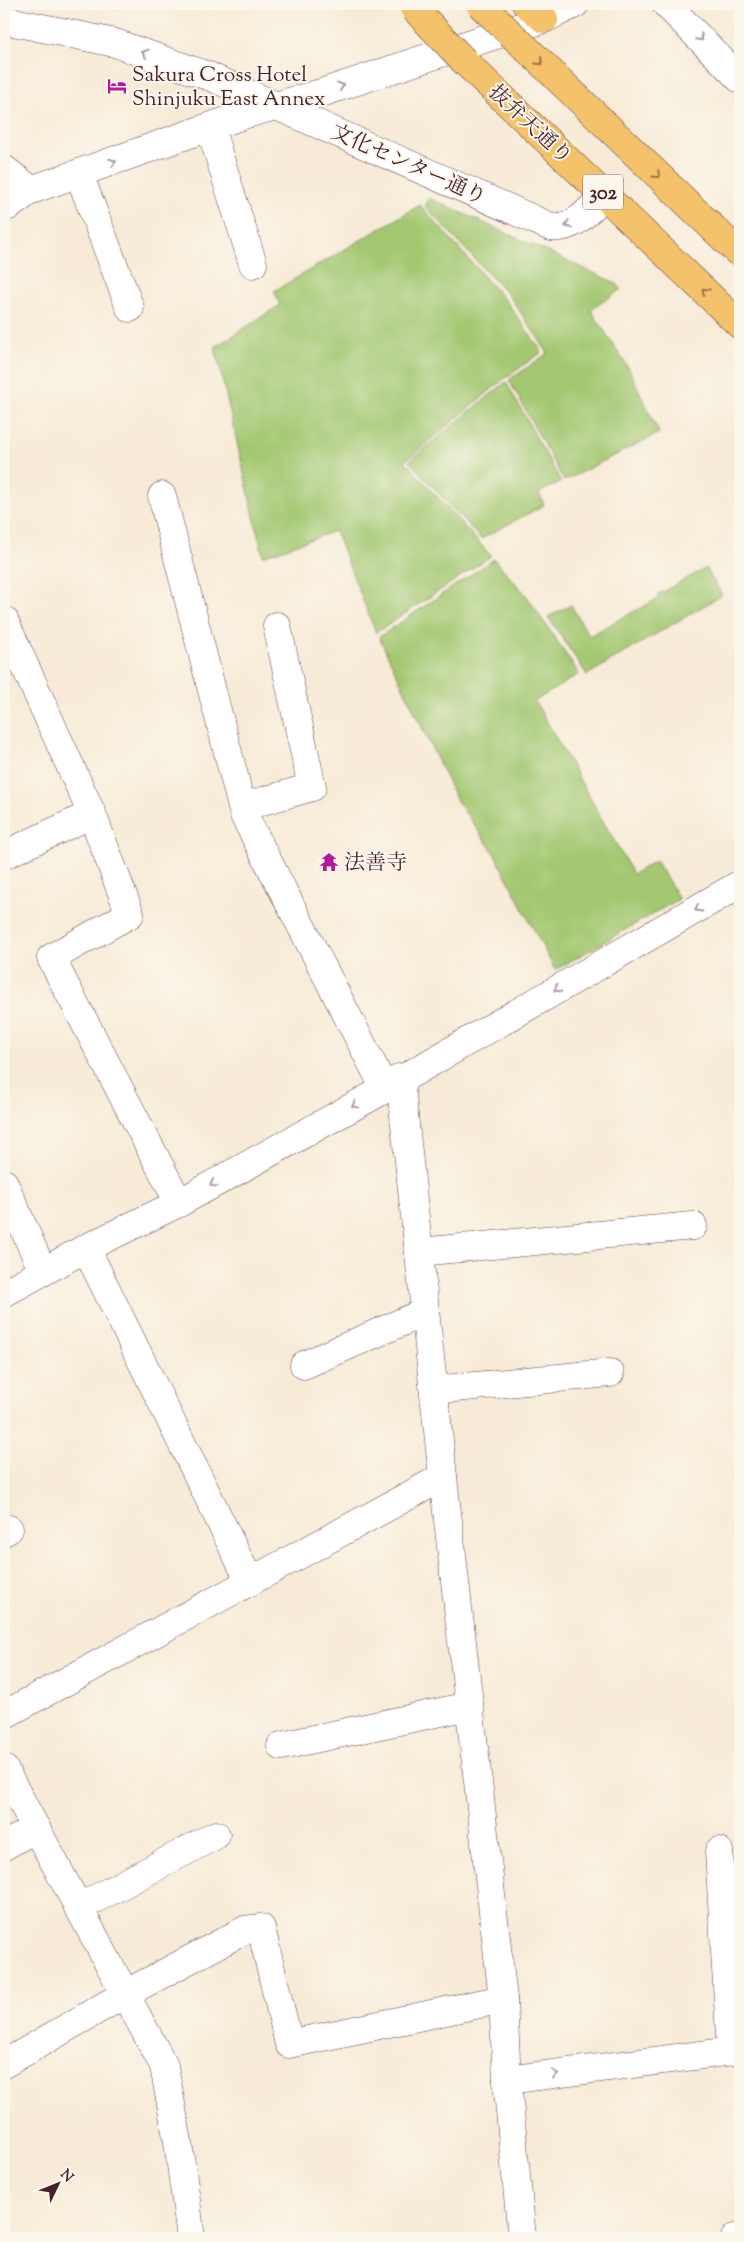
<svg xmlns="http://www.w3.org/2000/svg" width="744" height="2242" viewBox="0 0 744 2242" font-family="'Sorts Mill Goudy','Noto Serif JP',serif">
  <rect width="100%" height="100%" fill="#fbf7ec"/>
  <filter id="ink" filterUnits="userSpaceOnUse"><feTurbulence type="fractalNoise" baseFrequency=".02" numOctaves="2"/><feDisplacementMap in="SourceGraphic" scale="10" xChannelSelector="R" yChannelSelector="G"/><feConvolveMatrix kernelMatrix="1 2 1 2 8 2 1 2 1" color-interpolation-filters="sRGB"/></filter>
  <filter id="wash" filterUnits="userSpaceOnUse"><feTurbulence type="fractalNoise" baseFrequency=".0096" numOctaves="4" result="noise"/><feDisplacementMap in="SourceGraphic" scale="20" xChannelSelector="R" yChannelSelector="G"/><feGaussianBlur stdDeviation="1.12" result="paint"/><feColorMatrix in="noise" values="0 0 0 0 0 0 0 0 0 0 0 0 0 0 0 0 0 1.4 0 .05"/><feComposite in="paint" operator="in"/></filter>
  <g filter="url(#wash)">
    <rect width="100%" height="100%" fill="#f7ebd7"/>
    <!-- green -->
    <g fill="#a3c871" stroke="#76744e">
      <path d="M 429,198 L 616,283 L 621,289 L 591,310 L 629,369 L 659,433 L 564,481 L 509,380 L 548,353 L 510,297 L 425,206 Z"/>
      <path d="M 420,205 L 507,302 L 542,352 L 504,379 L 405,461 L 491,556 L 376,633 L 335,531 L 263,556 L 215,347 L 280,305 L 274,291 Z"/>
      <path d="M 506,382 L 561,482 L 539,493 L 544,505 L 481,539 L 409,461 Z"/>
      <path d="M 494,559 L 526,595 L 579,674 L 535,701 L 633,874 L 656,860 L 679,899 L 555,970 L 494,853 L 457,801 L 379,637 Z"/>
      <path d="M 706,568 L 722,595 L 587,675 L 548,617 L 571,605 L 589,636 L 659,598 L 657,595 Z"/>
    </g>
  </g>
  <g filter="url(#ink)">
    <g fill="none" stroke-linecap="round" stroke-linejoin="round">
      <!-- minor casing -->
      <g stroke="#643e45" stroke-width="29">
        <g id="minor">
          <path d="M 666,4 L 740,79"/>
          <path d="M 4,20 L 115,43 L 211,77 L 551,227 C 576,229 588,211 605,194"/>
          <path d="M 210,127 L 253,264"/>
          <path d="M 4,169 L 31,190"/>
          <path d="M 79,174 L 130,308"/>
          <path d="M 4,207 L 9,206 L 31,190 L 243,115 L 321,93 L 544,19 L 575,4"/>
          <path d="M 162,496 L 244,815 L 385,1089"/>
          <path d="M 4,620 L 92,814 L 130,914 L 51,958 L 179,1203"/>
          <path d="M 242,807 L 312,787 L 277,626"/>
          <path d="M 4,855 L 92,814"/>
          <path d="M 400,1078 L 443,1477 L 503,1999 L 507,2080 L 522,2238"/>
          <path d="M 4,1183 L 43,1272"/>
          <path d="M 86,1248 L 250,1582"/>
          <path d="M 419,1252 L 693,1226"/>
          <path d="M 4,1293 L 86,1248 L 179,1203 L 385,1089 L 740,884"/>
          <path d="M 304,1365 L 425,1312"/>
          <path d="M 434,1390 L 610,1373"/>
          <path d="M 4,1532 L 9,1529"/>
          <path d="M 4,1715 L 443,1477"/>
          <path d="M 281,1746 L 469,1706"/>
          <path d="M 4,1769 L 164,2066 L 178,2142 L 191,2238"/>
          <path d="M 4,1846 L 36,1828"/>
          <path d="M 719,1851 L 731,2051"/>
          <path d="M 78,1908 L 216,1835"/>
          <path d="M 4,2064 L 125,1994 L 245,1930 L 261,1928 L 289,2044 L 503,1999"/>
          <path d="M 507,2080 L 740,2050"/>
          <path d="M 735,2238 L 740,2237"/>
        </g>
      </g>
      <!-- major casing -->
      <g stroke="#643e45" stroke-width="29">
        <g id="major">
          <path d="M 526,4 L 544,19"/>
          <path d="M 464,61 L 740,325"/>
        </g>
      </g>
      <!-- minor -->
      <use href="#minor" stroke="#fff" stroke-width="28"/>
      <!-- major -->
      <use href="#major" stroke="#f4c26a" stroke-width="28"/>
      <!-- major-bridge casing -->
      <g stroke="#643e45" stroke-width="29" stroke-linecap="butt">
        <g id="major-bridge">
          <path d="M 480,4 L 740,254"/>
          <path d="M 414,8 L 464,61"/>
        </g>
      </g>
      <!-- major-bridge -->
      <use href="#major-bridge" stroke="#f4c26a" stroke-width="28"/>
    </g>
    <!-- one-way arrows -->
    <defs><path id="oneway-chevron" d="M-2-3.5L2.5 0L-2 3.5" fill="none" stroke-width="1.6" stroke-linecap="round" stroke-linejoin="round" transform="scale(1.25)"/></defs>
    <g stroke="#ae9aa0">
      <use href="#oneway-chevron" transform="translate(700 38) rotate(45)"/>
      <use href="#oneway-chevron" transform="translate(145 53) rotate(-162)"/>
      <use href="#oneway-chevron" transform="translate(341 86) rotate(-18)"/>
      <use href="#oneway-chevron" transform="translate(113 162) rotate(-20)"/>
      <use href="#oneway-chevron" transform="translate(568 225) rotate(156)"/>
      <use href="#oneway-chevron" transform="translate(698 909) rotate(150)"/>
      <use href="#oneway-chevron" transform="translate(557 989) rotate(150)"/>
      <use href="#oneway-chevron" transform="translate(355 1105) rotate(151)"/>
      <use href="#oneway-chevron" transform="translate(213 1184) rotate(151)"/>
      <use href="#oneway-chevron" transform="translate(555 2074) rotate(-7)"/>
    </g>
    <g stroke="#9f704a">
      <use href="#oneway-chevron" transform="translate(540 62) rotate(44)"/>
      <use href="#oneway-chevron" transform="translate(657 175) rotate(44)"/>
      <use href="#oneway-chevron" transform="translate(705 291) rotate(-136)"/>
    </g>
  </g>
  <!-- icons -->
  <defs>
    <g id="hotel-bare" transform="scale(1.5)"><path d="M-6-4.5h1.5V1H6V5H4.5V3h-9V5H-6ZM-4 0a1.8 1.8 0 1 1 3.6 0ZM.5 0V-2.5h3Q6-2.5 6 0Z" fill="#b5179e" stroke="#fbf7ec" stroke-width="2.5" paint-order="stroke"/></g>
    <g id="temple-bare" transform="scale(1.5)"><path d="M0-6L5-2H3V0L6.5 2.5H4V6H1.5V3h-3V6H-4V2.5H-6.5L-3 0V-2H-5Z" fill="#b5179e" stroke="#fbf7ec" stroke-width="2.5" paint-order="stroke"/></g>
  </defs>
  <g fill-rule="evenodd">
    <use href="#hotel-bare" x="117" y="86"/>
    <use href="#temple-bare" x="329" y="862"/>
  </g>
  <g text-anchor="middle" stroke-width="4" stroke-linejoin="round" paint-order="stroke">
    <!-- shield labels -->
    <rect fill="#fbf7ec" stroke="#7f6065" stroke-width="1" x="583" y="174.5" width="40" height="35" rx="4"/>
    <g font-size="20" font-weight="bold" fill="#4a1f2b">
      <text x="603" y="199">302</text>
    </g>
    <!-- poi labels -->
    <g font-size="21" fill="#4a1f2b" stroke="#fbf7ec" text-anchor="start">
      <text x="132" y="81">Sakura Cross Hotel<tspan x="132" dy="24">Shinjuku East Annex</tspan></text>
      <text x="344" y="869">法善寺</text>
    </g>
    <!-- street labels -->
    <g font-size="21" fill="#4a1f2b" stroke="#fbf7ec">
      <text transform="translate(531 124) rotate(43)" y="7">抜弁天通り</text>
      <text transform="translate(409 164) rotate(24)" y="7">文化センター通り</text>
    </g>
  </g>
  <!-- margin -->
  <rect width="744" height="2242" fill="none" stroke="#fbf7ec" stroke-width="20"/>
  <!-- north arrow -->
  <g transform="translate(58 2184) rotate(47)" stroke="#fbf7ec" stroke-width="4" paint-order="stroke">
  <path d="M0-4L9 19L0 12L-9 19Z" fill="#4a1f2b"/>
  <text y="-8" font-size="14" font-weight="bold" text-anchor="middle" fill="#4a1f2b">N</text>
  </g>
</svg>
